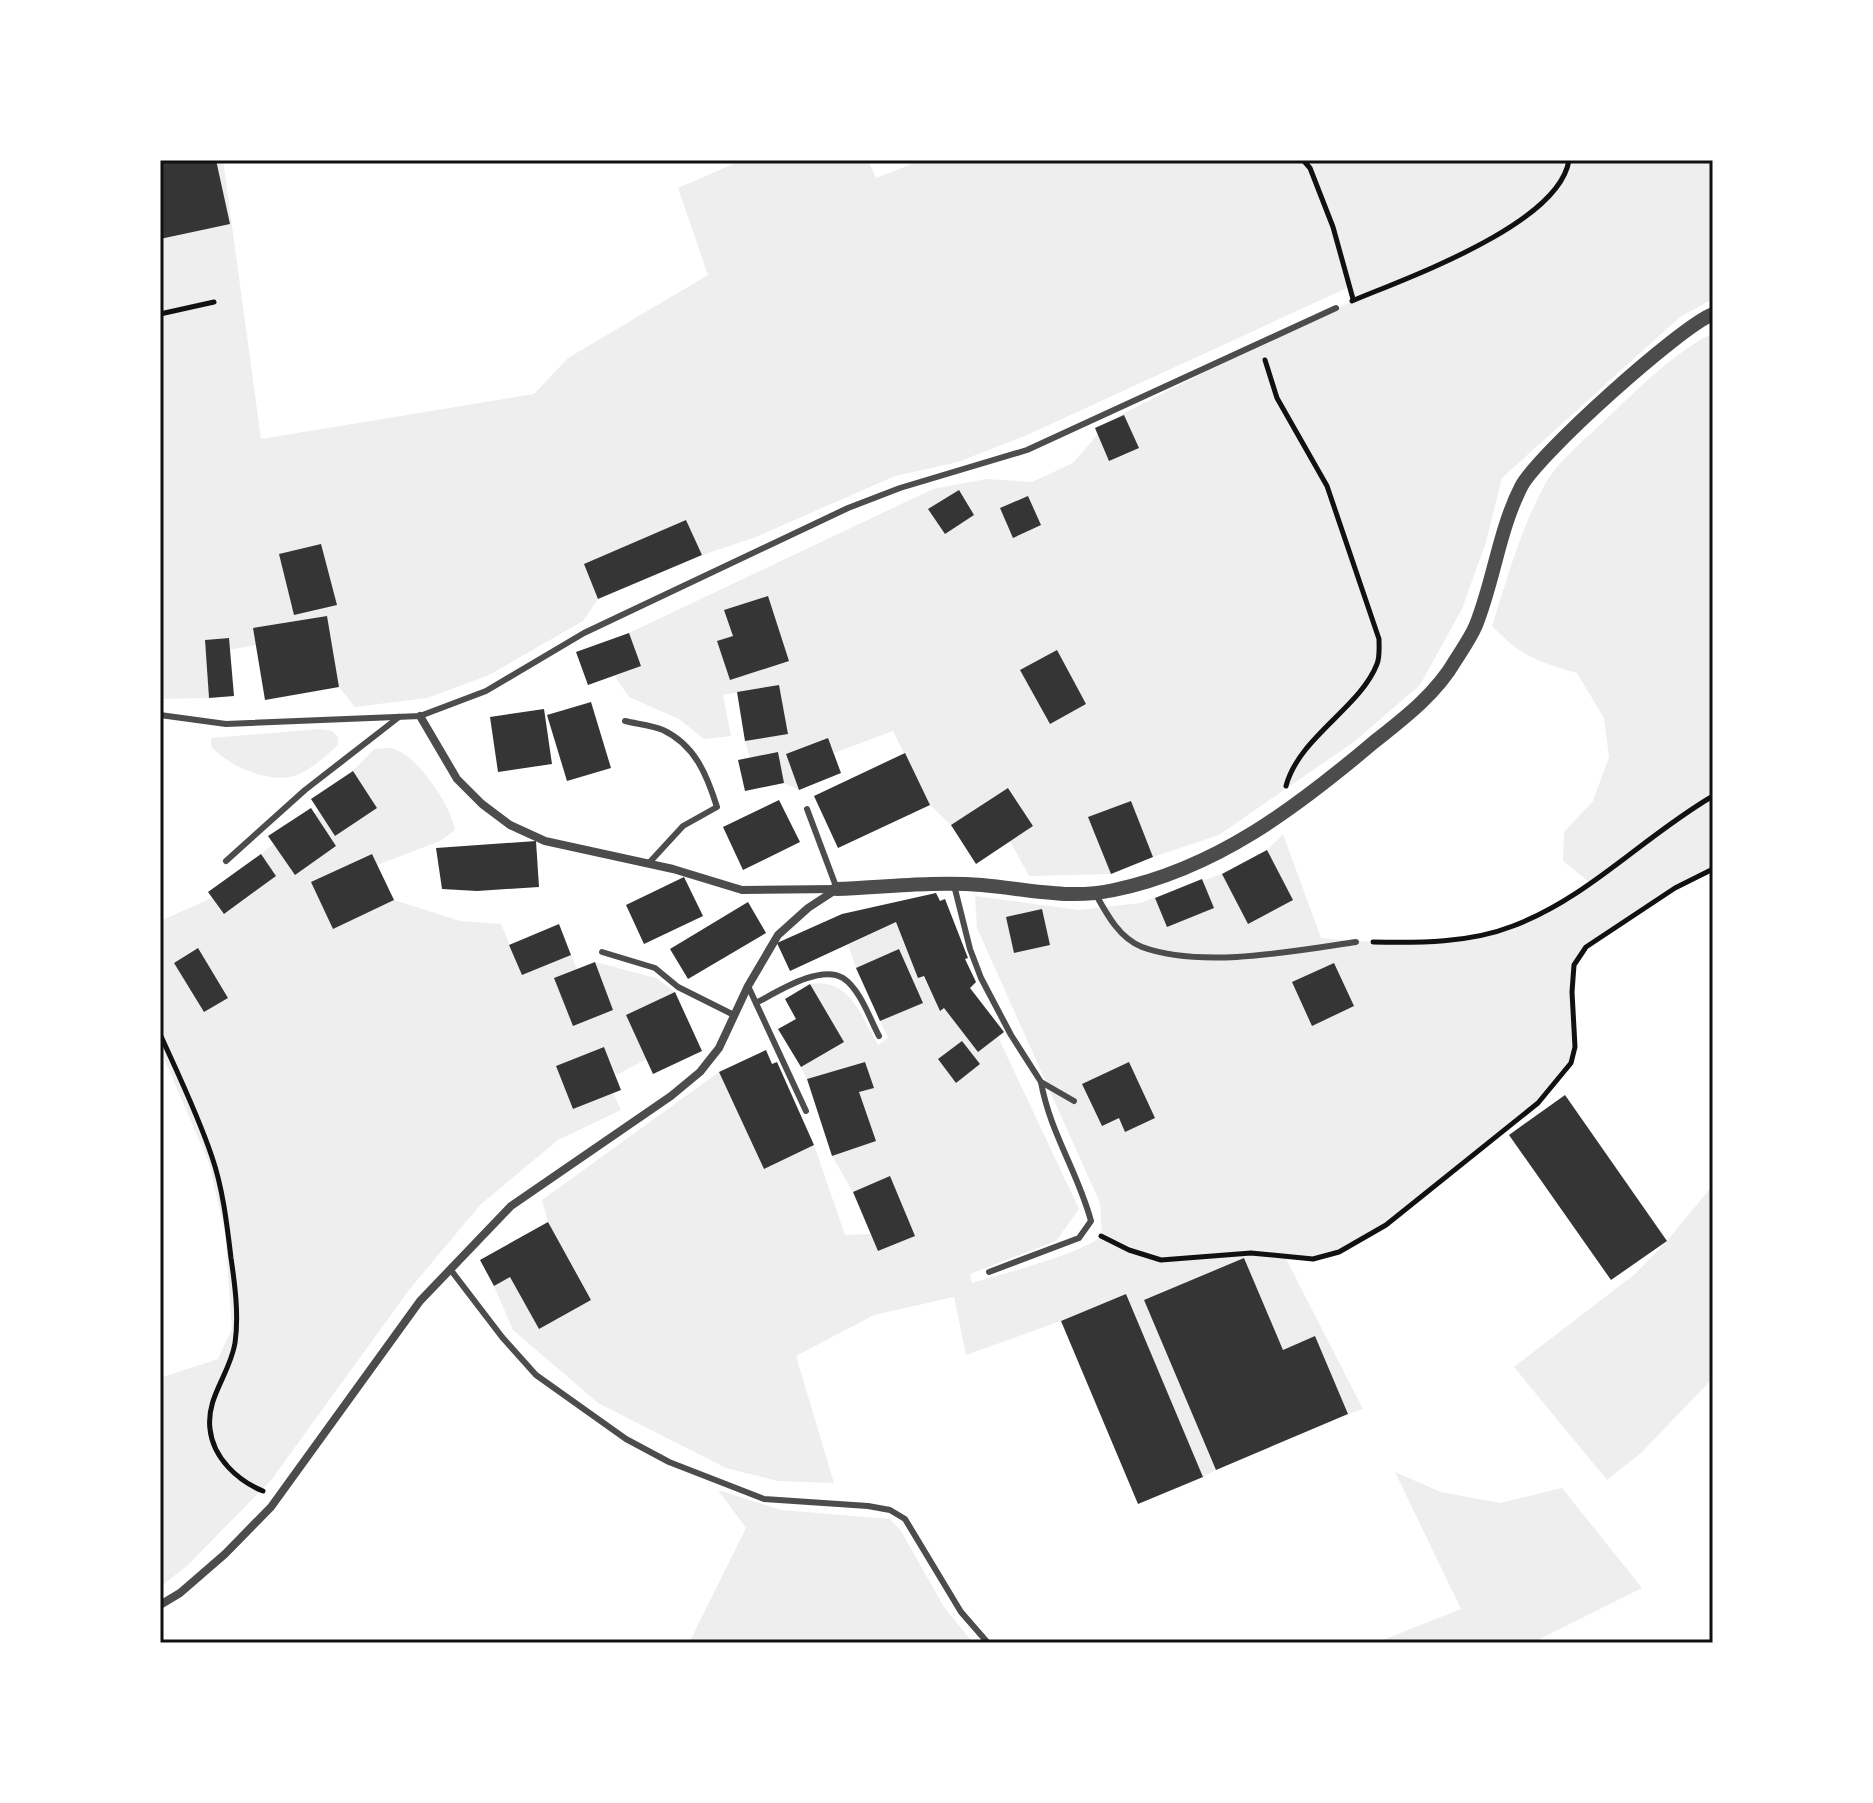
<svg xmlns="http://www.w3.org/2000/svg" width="1873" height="1803" viewBox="0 0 1873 1803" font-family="Lora,serif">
  <rect width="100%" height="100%" fill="#fff"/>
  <!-- green -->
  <g fill="#eee" fill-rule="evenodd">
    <path d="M 160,160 L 223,160 L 261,439 L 534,394 L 568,358 L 708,275 L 678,188 L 743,160 L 868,160 L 876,178 L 922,160 L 1713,160 L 1713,299 L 1680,317 L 1502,478 L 1486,542 L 1462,609 L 1420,685 L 1355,741 L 1219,835 L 1153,857 L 1131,801 L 1089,818 L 1111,874 L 1029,876 L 1010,841 L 1033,826 L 1009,788 L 951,825 L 930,805 L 893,731 L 834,753 L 827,738 L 786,754 L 799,790 L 784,783 L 778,752 L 750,758 L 745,741 L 788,733 L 779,685 L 723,695 L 731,736 L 704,739 L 679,719 L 629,697 L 615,676 L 640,666 L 629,633 L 933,489 L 986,479 L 1032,482 L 1073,463 L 1097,435 L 1095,428 L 1260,344 L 1353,301 L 1349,287 L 1027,435 L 958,462 L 895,476 L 756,537 L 702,555 L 686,520 L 598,599 L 583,621 L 489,675 L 427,698 L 355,707 L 339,687 L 327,616 L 253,628 L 256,645 L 229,650 L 228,638 L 205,640 L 209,698 L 160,699 Z"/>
    <path d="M 1713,333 L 1713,869 C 1678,887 1647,907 1614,929 C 1605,935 1592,941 1585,949 C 1558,982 1586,1025 1572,1061 C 1558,1096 1377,1237 1339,1252 C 1320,1260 1304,1259 1285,1257 L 1363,1409 L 1348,1414 L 1315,1336 L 1283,1350 L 1244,1258 L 1144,1300 L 1216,1470 L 1203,1477 L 1126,1294 L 1061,1321 L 966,1355 L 954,1297 L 874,1315 L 796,1356 L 834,1483 L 778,1481 L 726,1468 L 598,1403 L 513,1330 L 494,1286 L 513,1271 L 548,1222 L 542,1200 L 719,1072 L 764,1169 L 814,1145 L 845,1235 L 871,1234 L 879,1251 L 915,1236 L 853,1192 L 832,1156 L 875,1141 L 859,1092 L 873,1088 L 865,1062 L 807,1079 L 801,1067 L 843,1042 L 810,984 C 850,978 861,1016 878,1045 L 888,1038 L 880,1021 L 922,1003 L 856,968 L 848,945 L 896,922 L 940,1010 L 944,1008 L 978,1052 L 998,1037 L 1079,1209 L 1056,1241 L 970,1274 L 972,1283 C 1004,1273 1079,1255 1102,1236 L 1100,1203 L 977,928 L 975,896 L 1079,910 L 1140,903 L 1222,874 L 1267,850 L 1283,834 L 1321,938 C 1376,944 1462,946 1514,926 C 1541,915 1566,900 1589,882 L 1563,861 L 1564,832 L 1593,801 L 1609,757 L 1604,718 L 1577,673 C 1536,661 1522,657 1492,626 C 1507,579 1520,531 1543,488 C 1556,463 1580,444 1600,425 C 1635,392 1670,355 1713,333 Z"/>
    <path d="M 320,729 L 332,731 L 338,737 L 338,745 C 327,755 312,769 297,775 C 272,785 227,766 211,746 L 211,738 Z"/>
    <path d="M 374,749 C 379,749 389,747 394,749 C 418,756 451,806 455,830 L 440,841 L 377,865 L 371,854 L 312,882 L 394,900 L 460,921 L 501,924 L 522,975 L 571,955 L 577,969 L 555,978 L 573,1025 L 613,1010 L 595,962 L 656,978 L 675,992 L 626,1015 L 647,1059 L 616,1075 L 604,1047 L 556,1066 L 573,1109 L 613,1093 L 621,1110 L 558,1140 L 480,1205 L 409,1290 L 272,1479 L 188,1565 L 160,1587 L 160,1378 L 218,1359 L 232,1329 L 225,1233 L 209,1163 L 160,1049 L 160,921 L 212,898 L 225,914 L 276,876 L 261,854 L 274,844 L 295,874 L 336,847 L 315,814 L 318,811 L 335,835 L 377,808 L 353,771 ZM 197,948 L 204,1012 L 174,963 Z"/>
    <path d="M 1713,1185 L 1713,1378 L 1641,1453 L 1607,1480 L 1514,1367 L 1635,1274 L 1667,1241 Z"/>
    <path d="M 1395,1472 L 1441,1492 L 1500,1503 L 1562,1488 L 1642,1588 L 1532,1643 L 1375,1643 L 1461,1609 Z"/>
    <path d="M 718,1490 L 781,1510 L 890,1519 L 901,1531 L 944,1607 L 973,1643 L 689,1643 L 746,1528 Z"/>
  </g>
  <!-- building -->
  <g fill="#353535">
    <path d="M 160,160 L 216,160 L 230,224 L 160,239 Z"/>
    <path d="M 1124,415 L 1139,448 L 1109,461 L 1095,428 Z"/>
    <path d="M 959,490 L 974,515 L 945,534 L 928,509 Z"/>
    <path d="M 1028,496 L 1041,525 L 1013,538 L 1000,508 Z"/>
    <path d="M 686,520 L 702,555 L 598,599 L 584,564 Z"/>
    <path d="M 321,544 L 337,605 L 294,615 L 279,554 Z"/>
    <path d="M 768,596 L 789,661 L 730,680 L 717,641 L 733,636 L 724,610 Z"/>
    <path d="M 327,616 L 339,687 L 265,700 L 253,628 Z"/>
    <path d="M 629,633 L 641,666 L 588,685 L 576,652 Z"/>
    <path d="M 229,638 L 234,696 L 209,698 L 205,640 Z"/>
    <path d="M 1057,650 L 1086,704 L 1050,724 L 1020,670 Z"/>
    <path d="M 779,685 L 788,734 L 745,741 L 737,692 Z"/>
    <path d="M 591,702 L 611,768 L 567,781 L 547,715 Z"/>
    <path d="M 544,709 L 552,764 L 498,772 L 490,717 Z"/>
    <path d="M 828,738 L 841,773 L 799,790 L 786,754 Z"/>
    <path d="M 778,752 L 784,783 L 745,791 L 738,760 Z"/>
    <path d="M 905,753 L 930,805 L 838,848 L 814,796 Z"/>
    <path d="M 353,771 L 377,808 L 335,836 L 311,799 Z"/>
    <path d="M 1008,788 L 1033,826 L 976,864 L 951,825 Z"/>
    <path d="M 779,800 L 800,842 L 743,870 L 723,827 Z"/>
    <path d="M 1131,801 L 1153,857 L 1111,874 L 1088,817 Z"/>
    <path d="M 311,808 L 336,846 L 295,875 L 268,836 Z"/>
    <path d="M 536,841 L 539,887 L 477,891 L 442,889 L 436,848 Z"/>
    <path d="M 1267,850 L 1293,900 L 1248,924 L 1222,874 Z"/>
    <path d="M 261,854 L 276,876 L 224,914 L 208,892 Z"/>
    <path d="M 372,854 L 394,900 L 333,929 L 311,882 Z"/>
    <path d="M 684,877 L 703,916 L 644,944 L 626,905 Z"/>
    <path d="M 1202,879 L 1214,908 L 1167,927 L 1155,898 Z"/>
    <path d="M 936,893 L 940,901 L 945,899 L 968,958 L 965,959 L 976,982 L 970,988 L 1004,1032 L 978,1052 L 944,1008 L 940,1011 L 924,976 L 918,978 L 896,922 L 790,971 L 777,943 L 842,914 Z"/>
    <path d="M 748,902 L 766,933 L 688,979 L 670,949 Z"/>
    <path d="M 1042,909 L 1050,945 L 1014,953 L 1006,917 Z"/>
    <path d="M 559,924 L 571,955 L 522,975 L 509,945 Z"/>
    <path d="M 198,948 L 228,998 L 204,1012 L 174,963 Z"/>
    <path d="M 899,949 L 923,1003 L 880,1021 L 856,968 Z"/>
    <path d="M 595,962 L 613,1010 L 573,1026 L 554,978 Z"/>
    <path d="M 1334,963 L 1354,1006 L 1312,1026 L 1292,982 Z"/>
    <path d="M 810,984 L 844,1042 L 801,1067 L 778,1029 L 796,1019 L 785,999 Z"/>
    <path d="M 675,992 L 702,1051 L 653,1074 L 626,1015 Z"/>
    <path d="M 962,1041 L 980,1064 L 956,1083 L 938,1059 Z"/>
    <path d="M 604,1047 L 621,1090 L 573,1109 L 556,1066 Z"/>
    <path d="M 766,1050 L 772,1064 L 777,1062 L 814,1145 L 764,1169 L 719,1072 Z"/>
    <path d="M 865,1062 L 874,1088 L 859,1092 L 876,1141 L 832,1156 L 807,1079 Z"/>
    <path d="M 1129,1062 L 1155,1118 L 1125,1132 L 1119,1118 L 1102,1126 L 1082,1084 Z"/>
    <path d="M 1565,1095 L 1667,1241 L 1611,1280 L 1509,1135 Z"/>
    <path d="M 890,1176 L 915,1236 L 878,1251 L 853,1192 Z"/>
    <path d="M 548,1222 L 591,1300 L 539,1329 L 510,1277 L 494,1286 L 480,1260 Z"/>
    <path d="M 1244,1258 L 1283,1350 L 1315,1336 L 1348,1414 L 1216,1470 L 1144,1300 Z"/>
    <path d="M 1126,1294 L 1203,1477 L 1138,1504 L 1061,1321 Z"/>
  </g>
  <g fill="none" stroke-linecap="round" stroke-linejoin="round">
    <!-- path -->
    <g stroke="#111" stroke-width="5">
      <path d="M 1303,160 L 1310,168 L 1333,227 L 1353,299"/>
      <path d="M 1352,301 C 1406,278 1559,225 1569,160"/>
      <path d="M 160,314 L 214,302"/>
      <path d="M 1265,360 L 1277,398 L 1327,486 L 1379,639 C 1379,647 1380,657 1377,664 C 1360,708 1299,737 1286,786"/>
      <path d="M 1373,942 C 1419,943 1470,943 1513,926 C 1588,898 1644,836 1713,796"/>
      <path d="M 160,1034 C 178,1074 198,1115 212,1157 C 223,1189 227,1225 231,1258 C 235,1285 239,1316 235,1343 C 230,1374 206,1397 210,1429 C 213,1458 238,1481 263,1491"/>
      <path d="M 1101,1236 L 1129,1250 L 1161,1260 L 1251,1253 L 1313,1259 L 1339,1252 L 1386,1225 L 1538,1103 L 1571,1063 L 1575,1047 L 1572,992 L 1574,965 L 1586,947 L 1675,888 L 1713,869"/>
    </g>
    <!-- service -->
    <g stroke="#4c4c4c" stroke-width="6">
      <path d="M 160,715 L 226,724 L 420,716 L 486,691 L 584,633 L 848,508 L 900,488 L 1027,450 L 1336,308"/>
      <path d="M 625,721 C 637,724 651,725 663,730 C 695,745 707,775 717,807 L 683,826 L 648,864"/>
      <path d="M 807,809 L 837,889"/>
      <path d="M 226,861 L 305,790 L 399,717"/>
      <path d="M 954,885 L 970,949 L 981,978 L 1011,1035 L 1041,1082 L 1074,1101"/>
      <path d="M 1095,893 C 1106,913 1119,938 1142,947 C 1202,969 1295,951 1356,942"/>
      <path d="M 602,952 L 655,968 L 678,987 L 734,1015"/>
      <path d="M 748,986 L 806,1111"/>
      <path d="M 756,1003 C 777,992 820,964 843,978 C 860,989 870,1019 879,1036"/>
      <path d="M 450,1269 L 502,1337 L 536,1375 L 626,1439 L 669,1462 L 764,1499 L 868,1506 L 890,1510 L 905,1519 L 961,1612 L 988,1643"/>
      <path d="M 989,1272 L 1079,1238 L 1091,1221 C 1078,1172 1050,1133 1041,1082"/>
    </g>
    <!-- minor -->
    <g stroke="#4c4c4c" stroke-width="8">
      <path d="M 420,716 L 457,779 L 482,804 L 510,825 L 545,841 L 673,869 L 742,890 L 837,889"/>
      <path d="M 160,1605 L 180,1593 L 225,1554 L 271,1507 L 420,1301 L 511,1206 L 671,1096 L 700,1072 L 719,1048 L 748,986 L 778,935 L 808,908 L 837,889"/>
    </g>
    <!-- tertiary -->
    <path stroke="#4c4c4c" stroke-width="14" d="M 837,889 C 885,887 935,881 982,885 C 1027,889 1069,900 1114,890 C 1216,869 1297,807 1374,742 C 1403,719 1436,694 1455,661 C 1462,650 1471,637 1476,625 C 1494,580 1499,530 1521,487 C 1536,456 1681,326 1713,314"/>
  </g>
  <!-- border -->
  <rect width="1873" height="1803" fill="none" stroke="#ffffff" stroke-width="324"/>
  <rect x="162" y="162" width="1549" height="1479" fill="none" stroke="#111" stroke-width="3"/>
</svg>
